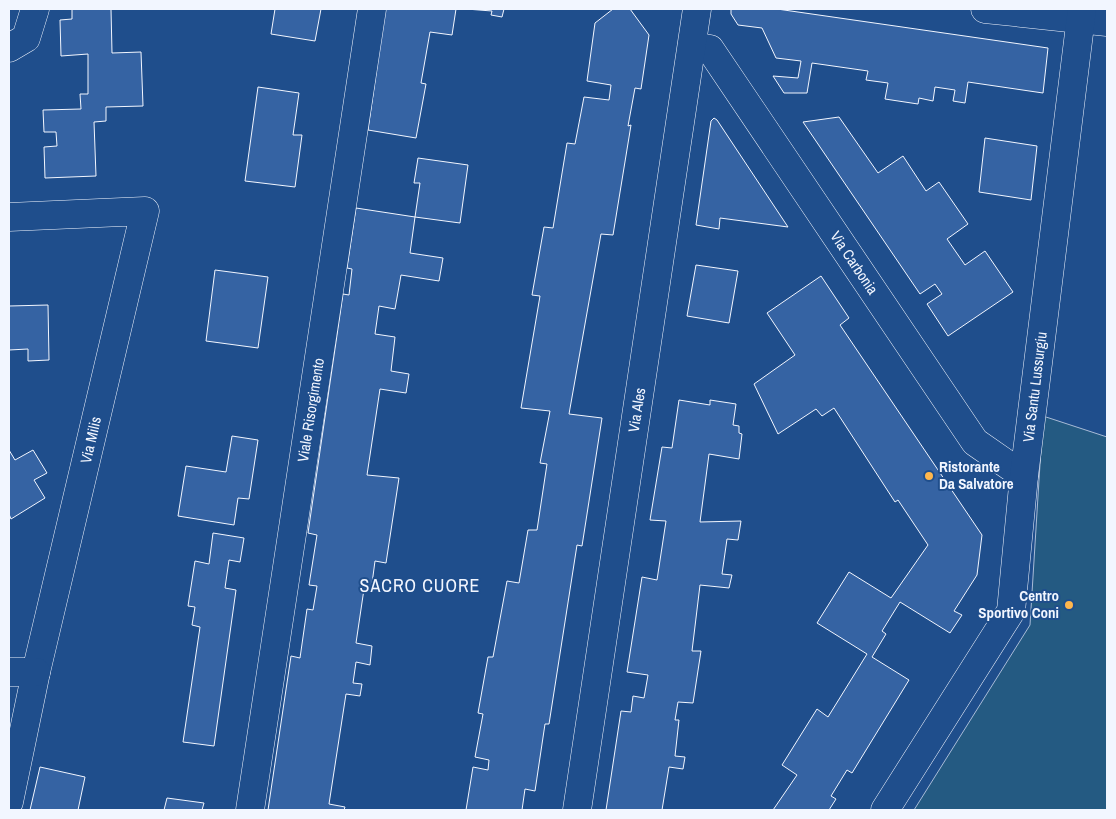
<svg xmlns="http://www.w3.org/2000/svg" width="1116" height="819" viewBox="0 0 1116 819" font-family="'Archivo Narrow',sans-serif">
  <rect width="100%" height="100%" fill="#1f4e8c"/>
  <!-- green -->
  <path fill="#245a82" stroke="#a8bbd7" d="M 1043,416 L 1107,437 L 1107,810 L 914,810 L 1030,625 Z"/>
  <!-- building -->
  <g fill="#3563a3" stroke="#f2f6ff">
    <path d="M 72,9 L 111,9 L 112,53 L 141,52 L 143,106 L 106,107 L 106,121 L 94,122 L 96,176 L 45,178 L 44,147 L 57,146 L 56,132 L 44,132 L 43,110 L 81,109 L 80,94 L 88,94 L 88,54 L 61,56 L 60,20 L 72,19 Z"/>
    <path d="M 275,9 L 321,9 L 315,41 L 271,34 Z"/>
    <path d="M 385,9 L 456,9 L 452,35 L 430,32 L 421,83 L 426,84 L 416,138 L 368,130 Z"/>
    <path d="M 466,9 L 504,9 L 502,17 L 491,15 L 492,11 Z"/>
    <path d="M 613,9 L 630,9 L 649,35 L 641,89 L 635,88 L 628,126 L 631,125 L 613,235 L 601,234 L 569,414 L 602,418 L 582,546 L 577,545 L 549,724 L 545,724 L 535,791 L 525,789 L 522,810 L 466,810 L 473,767 L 488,770 L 489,760 L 475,757 L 483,714 L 478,713 L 488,657 L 493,657 L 507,581 L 519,583 L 528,530 L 537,530 L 547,464 L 540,463 L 550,411 L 521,408 L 540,296 L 532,295 L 544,227 L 553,228 L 567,143 L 575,144 L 584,97 L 609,100 L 611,85 L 587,81 L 595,23 Z"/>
    <path d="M 731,9 L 777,9 L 1048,48 L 1043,93 L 968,82 L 965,103 L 953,101 L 955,90 L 935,87 L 933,101 L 919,98 L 918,104 L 885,99 L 888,83 L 866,80 L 868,71 L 812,63 L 807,93 L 784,93 L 773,76 L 798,78 L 801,61 L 776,58 L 762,28 L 738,25 L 731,14 Z"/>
    <path d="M 258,87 L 299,93 L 293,135 L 302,135 L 295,187 L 245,181 Z"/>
    <path d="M 839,117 L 878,173 L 903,156 L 926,191 L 939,182 L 968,224 L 947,239 L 965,265 L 985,251 L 1013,292 L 948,336 L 927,304 L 942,294 L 935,284 L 920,294 L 803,122 Z"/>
    <path d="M 714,118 L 717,120 L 788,227 L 720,218 L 719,229 L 696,225 L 711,121 Z"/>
    <path d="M 985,138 L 1037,146 L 1031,200 L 979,192 Z"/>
    <path d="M 418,158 L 468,165 L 460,223 L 415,217 L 410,253 L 443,258 L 439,281 L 401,275 L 395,309 L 379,306 L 375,334 L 395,337 L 391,371 L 409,374 L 406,393 L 380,389 L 367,475 L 399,478 L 386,563 L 375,561 L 371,591 L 364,589 L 356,643 L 372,646 L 370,665 L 356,662 L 353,683 L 362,684 L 360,696 L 346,694 L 329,804 L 345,807 L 344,810 L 268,810 L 291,656 L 300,658 L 307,609 L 313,610 L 317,586 L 309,585 L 317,535 L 308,533 L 343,294 L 349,295 L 352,269 L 347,268 L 356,208 L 415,217 L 420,183 L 414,183 Z"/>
    <path d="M 696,265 L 738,271 L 729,323 L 687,316 Z"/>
    <path d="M 215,270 L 268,277 L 258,348 L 206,341 Z"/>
    <path d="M 821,276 L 849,318 L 840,325 L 982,535 L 977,575 L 954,611 L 962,615 L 950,633 L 900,602 L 882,631 L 886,634 L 872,657 L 909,680 L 852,773 L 847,770 L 831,796 L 836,799 L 829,810 L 773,810 L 797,775 L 782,765 L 817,709 L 828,717 L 867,654 L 817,623 L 849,572 L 891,598 L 928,545 L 898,500 L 895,502 L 834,408 L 822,416 L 816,409 L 778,434 L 754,384 L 795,355 L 767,313 Z"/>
    <path d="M 48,305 L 49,360 L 28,361 L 28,349 L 9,350 L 9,306 Z"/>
    <path d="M 679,400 L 710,405 L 710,400 L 736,404 L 733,425 L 739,426 L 739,433 L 742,434 L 739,459 L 709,454 L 700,522 L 741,521 L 738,540 L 727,539 L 722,574 L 732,575 L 729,588 L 700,585 L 692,651 L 701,651 L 693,703 L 678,702 L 675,720 L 679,720 L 675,756 L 685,757 L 683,769 L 669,767 L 662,810 L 606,810 L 621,711 L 631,712 L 633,696 L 644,698 L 648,675 L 627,672 L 642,577 L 657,580 L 666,521 L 650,520 L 662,447 L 672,448 Z"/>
    <path d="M 232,436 L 258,440 L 249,499 L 238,498 L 234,525 L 178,516 L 186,466 L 226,472 Z"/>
    <path d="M 9,450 L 15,460 L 33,450 L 47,473 L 34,480 L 45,498 L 11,519 L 9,514 Z"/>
    <path d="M 213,533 L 244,538 L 240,562 L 229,560 L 225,588 L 236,590 L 214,746 L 183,742 L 200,627 L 192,625 L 195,607 L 188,606 L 195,561 L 209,564 Z"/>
    <path d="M 40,767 L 85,777 L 78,810 L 30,810 Z"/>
    <path d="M 167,798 L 204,803 L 202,810 L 164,810 Z"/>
  </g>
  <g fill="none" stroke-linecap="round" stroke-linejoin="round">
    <!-- minor casing -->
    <g stroke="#f2f6ff" stroke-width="29">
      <g id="minor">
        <path d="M 985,9 L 1107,22"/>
        <path d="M 692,46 L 710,49 L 975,442 L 1024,476"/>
        <path d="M 9,48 L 26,38 L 35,9"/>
        <path d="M 9,217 L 145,211 L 36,672 L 9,802"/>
        <path d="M 9,672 L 36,672"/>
        <path d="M 250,810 L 372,9"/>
        <path d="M 577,810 L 697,9"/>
        <path d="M 885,810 L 1011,611 L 1024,476 L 1082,9"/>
      </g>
    </g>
    <!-- minor -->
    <use href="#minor" stroke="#1f4e8c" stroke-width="28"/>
  </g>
  <!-- markers -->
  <g fill="#ffb74d" stroke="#1f4e8c" stroke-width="2">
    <circle cx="929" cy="476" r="5"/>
    <circle cx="1069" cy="605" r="5"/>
  </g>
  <g text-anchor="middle" stroke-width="4" stroke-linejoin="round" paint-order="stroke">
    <!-- street labels -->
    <g font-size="15" fill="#f2f6ff" stroke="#1f4e8c">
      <text transform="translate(854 263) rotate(56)" y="5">Via Carbonia</text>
      <text transform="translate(1035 387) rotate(-83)" y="5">Via Santu Lussurgiu</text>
      <text transform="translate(311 410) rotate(-81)" y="5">Viale Risorgimento</text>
      <text transform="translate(637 410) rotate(-81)" y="5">Via Ales</text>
      <text transform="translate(91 440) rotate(-77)" y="5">Via Milis</text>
    </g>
    <!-- poi labels -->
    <g font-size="15" font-weight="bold" fill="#f2f6ff" stroke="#1f4e8c" text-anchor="start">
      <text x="939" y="472">Ristorante<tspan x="939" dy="17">Da Salvatore</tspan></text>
      <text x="1059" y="601" text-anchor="end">Centro<tspan x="1059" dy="17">Sportivo Coni</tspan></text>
    </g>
    <!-- quarter labels -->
    <g font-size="18" letter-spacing="1" fill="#f2f6ff" stroke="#1f4e8c">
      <text x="420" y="592">SACRO CUORE</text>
    </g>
  </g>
  <!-- border -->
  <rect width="1116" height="819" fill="none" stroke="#f2f6ff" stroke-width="20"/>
</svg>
